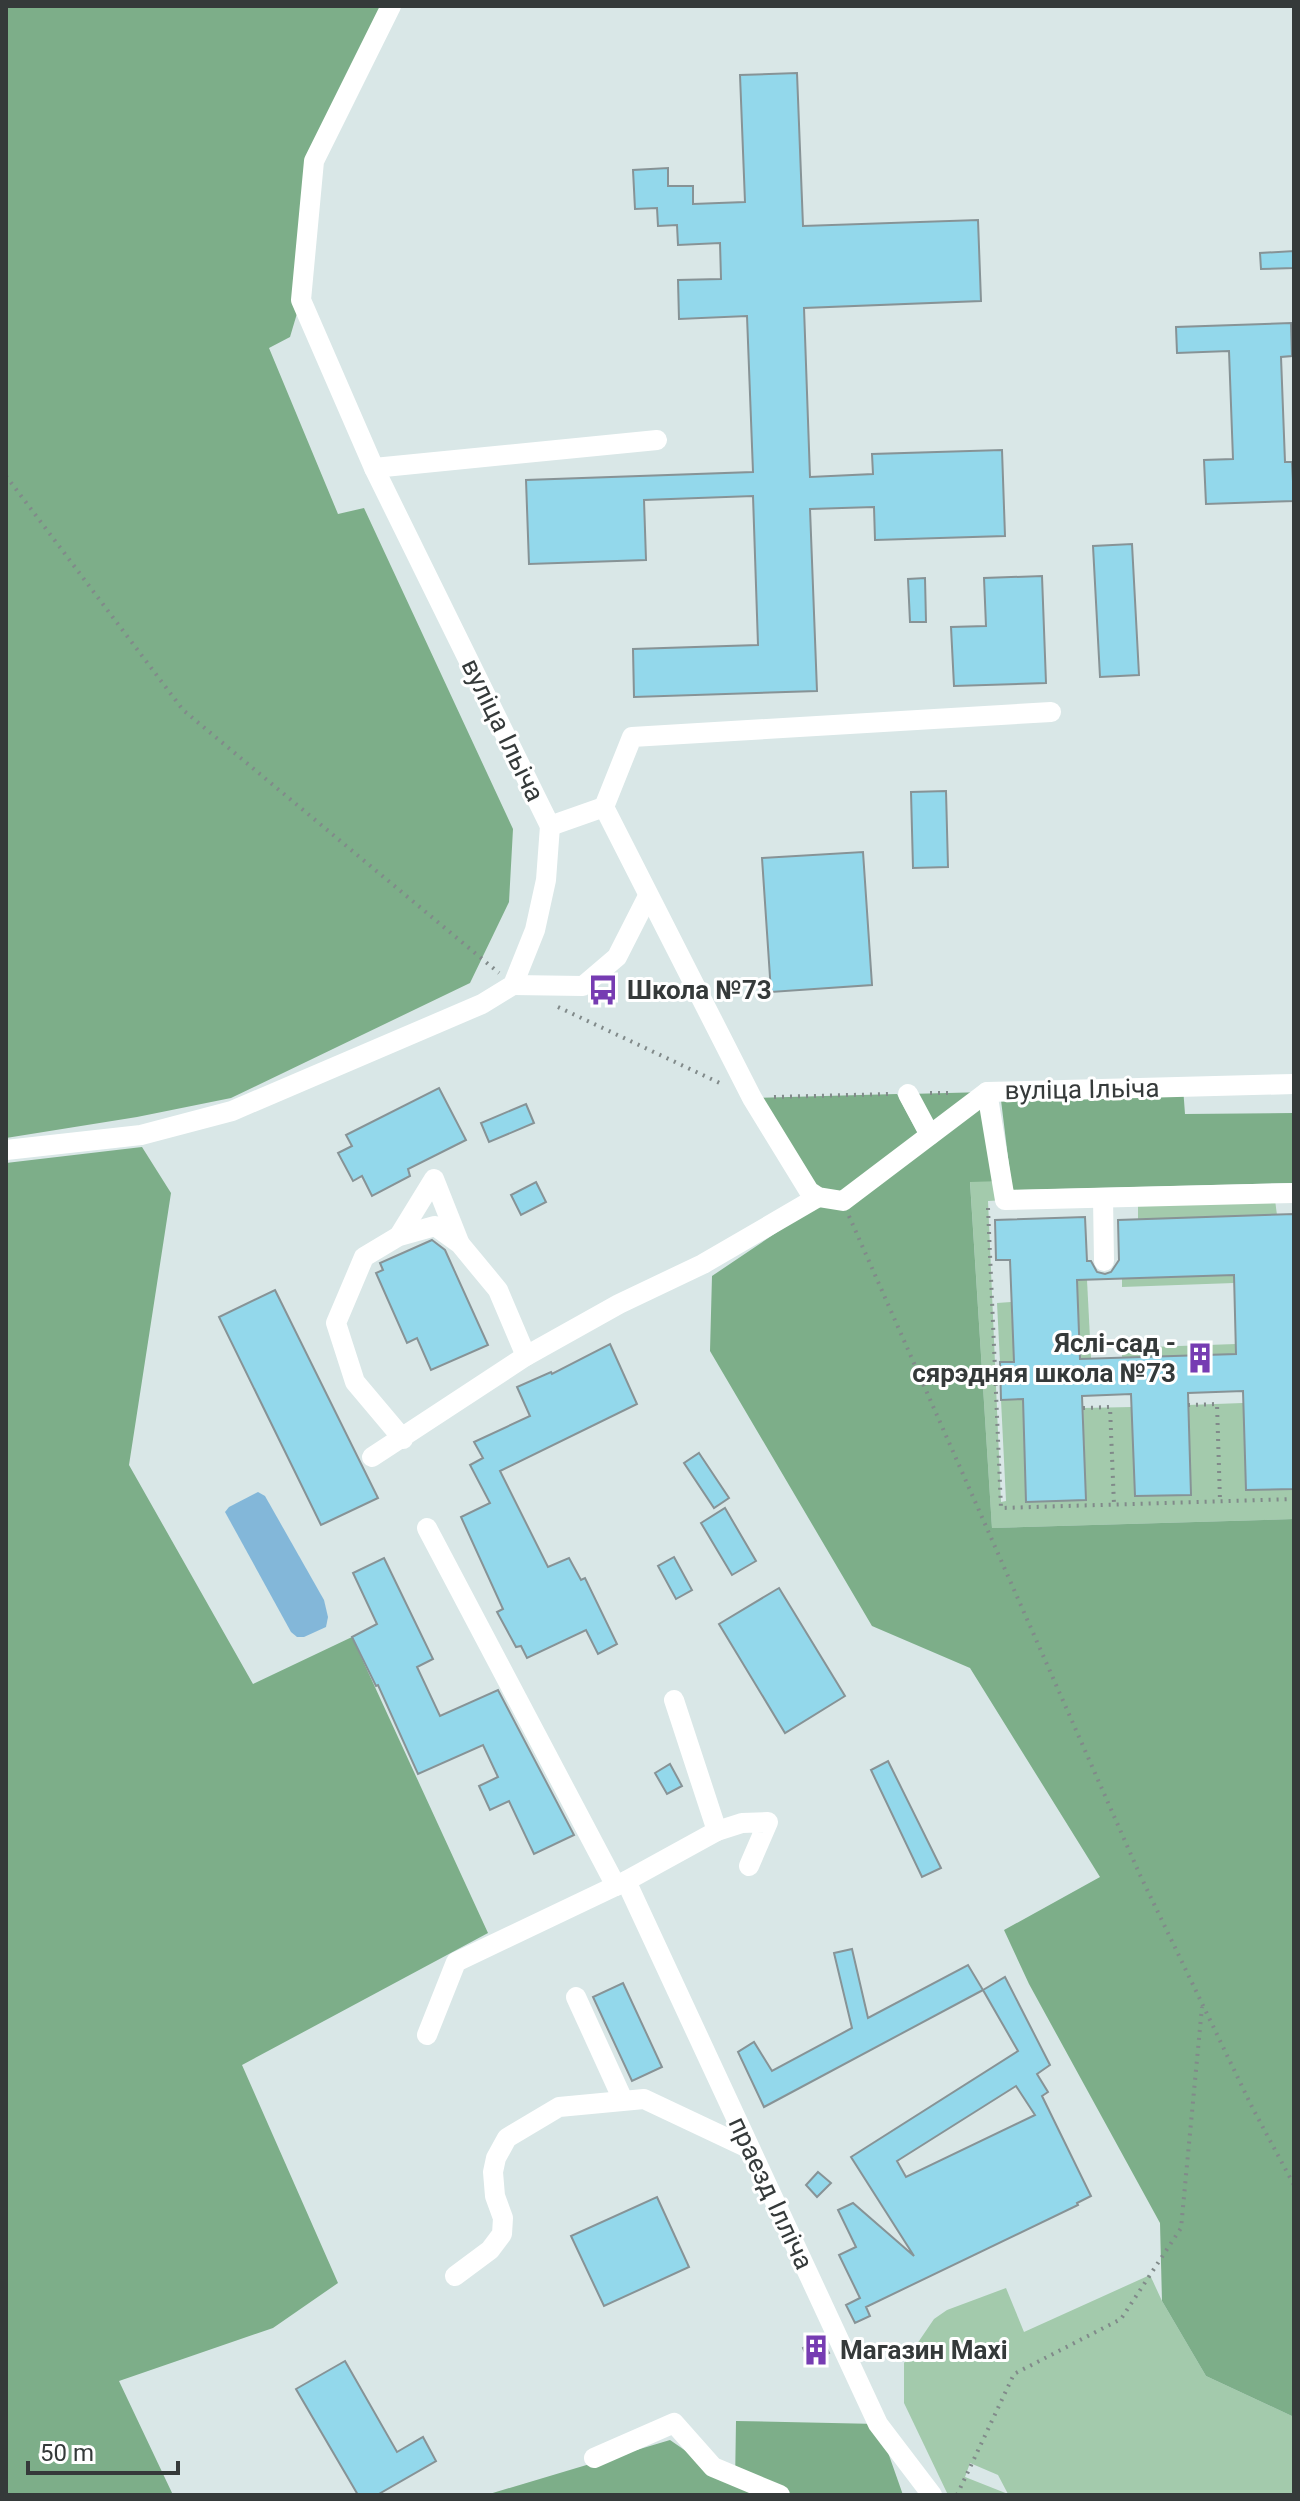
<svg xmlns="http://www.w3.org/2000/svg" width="1300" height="2501" viewBox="0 0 1300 2501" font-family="Roboto,sans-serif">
  <rect width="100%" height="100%" fill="#d9e7e7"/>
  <!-- green -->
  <g fill="#a3caac" fill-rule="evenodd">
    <path d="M 970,1181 L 1002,1181 L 1005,1200 L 988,1201 L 1001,1502 L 1006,1501 L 1001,1400 L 1023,1399 L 1026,1501 L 1086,1500 L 1083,1408 L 1132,1407 L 1135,1496 L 1191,1494 L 1188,1405 L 1243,1403 L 1246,1490 L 1294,1489 L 1294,1519 L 992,1528 Z"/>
    <path d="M 1275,1200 L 1277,1215 L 1138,1219 L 1138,1204 Z"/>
    <path d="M 1234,1275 L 1234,1283 L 1122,1287 L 1122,1279 Z"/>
    <path d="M 1077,1280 L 1087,1280 L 1091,1358 L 1080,1359 Z"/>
    <path d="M 1011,1302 L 1014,1362 L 1000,1362 L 997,1303 Z"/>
    <path d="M 1236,1344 L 1236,1354 L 1122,1358 L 1122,1348 Z"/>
    <path d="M 1150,2275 L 1162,2301 L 1206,2376 L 1294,2417 L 1294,2495 L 948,2495 L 904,2403 L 904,2363 L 934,2319 L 947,2310 L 1006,2288 L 1024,2332 ZM 970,2463 L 998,2475 L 1008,2494 L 965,2477 Z"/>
  </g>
  <!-- forest -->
  <g fill="#7dae89">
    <path d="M 6,6 L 383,6 L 314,161 L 301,300 L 290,337 L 269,348 L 338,514 L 364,508 L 513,829 L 509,902 L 470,983 L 231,1098 L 137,1117 L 6,1138 Z"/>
    <path d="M 1183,1087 L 1185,1114 L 1294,1113 L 1294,1183 L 1012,1190 L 1000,1092 Z"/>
    <path d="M 987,1092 L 934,1125 L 908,1094 Z"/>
    <path d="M 897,1094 L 922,1141 L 843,1201 L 818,1197 L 752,1098 Z"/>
    <path d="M 989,1102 L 1002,1181 L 970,1182 L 992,1528 L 1294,1519 L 1294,2417 L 1206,2376 L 1162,2301 L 1160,2223 L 1029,1984 L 1004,1930 L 1100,1877 L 970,1668 L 872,1626 L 710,1351 L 712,1276 L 819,1204 Z"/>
    <path d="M 142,1147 L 171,1193 L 129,1465 L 253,1684 L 352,1637 L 488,1933 L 242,2065 L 338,2283 L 273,2328 L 119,2381 L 173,2495 L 6,2495 L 6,1163 Z"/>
    <path d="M 736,2421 L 878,2424 L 903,2495 L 486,2495 L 670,2440 L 735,2485 Z"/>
  </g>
  <!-- water -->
  <path fill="#83b7d9" d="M 258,1492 L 265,1496 L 324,1600 L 328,1617 L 326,1627 L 304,1637 L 297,1637 L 291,1632 L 225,1512 L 229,1507 Z"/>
  <!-- building -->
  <g fill="#93d8eb" stroke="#879396" stroke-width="2" fill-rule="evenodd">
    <path d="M 797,73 L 803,226 L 978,220 L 981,301 L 804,308 L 810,477 L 873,474 L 872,454 L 1002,450 L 1005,536 L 875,540 L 874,507 L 810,509 L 817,691 L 634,697 L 633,649 L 758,645 L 753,496 L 644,500 L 646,560 L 529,564 L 526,480 L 753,472 L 747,316 L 679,319 L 678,280 L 721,279 L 720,243 L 678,245 L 677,225 L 658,226 L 657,208 L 635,209 L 633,170 L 668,168 L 668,186 L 693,186 L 693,204 L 745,202 L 740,75 Z"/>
    <path d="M 1294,251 L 1294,268 L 1261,269 L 1260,253 Z"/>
    <path d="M 1291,323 L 1292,356 L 1281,357 L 1285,462 L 1292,462 L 1294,501 L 1206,504 L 1204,460 L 1233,459 L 1229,351 L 1177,353 L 1176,327 Z"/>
    <path d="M 1132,544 L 1139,675 L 1100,677 L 1093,546 Z"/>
    <path d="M 1042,576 L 1046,683 L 954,686 L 951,627 L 986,626 L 984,578 Z"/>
    <path d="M 925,578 L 926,622 L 910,622 L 908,579 Z"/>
    <path d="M 946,791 L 948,867 L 913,868 L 911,792 Z"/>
    <path d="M 863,852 L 872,985 L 771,992 L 762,858 Z"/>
    <path d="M 439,1088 L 466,1140 L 408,1169 L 410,1176 L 372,1196 L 362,1176 L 353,1181 L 338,1153 L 352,1146 L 346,1135 Z"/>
    <path d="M 526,1104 L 534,1123 L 489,1142 L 481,1123 Z"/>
    <path d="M 536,1182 L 546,1202 L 521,1215 L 511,1195 Z"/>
    <path d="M 1294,1214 L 1294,1489 L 1246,1490 L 1243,1391 L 1188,1393 L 1191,1495 L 1135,1496 L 1131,1394 L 1082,1396 L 1086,1500 L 1026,1502 L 1023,1399 L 1001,1400 L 1000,1362 L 1014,1362 L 1010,1260 L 996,1260 L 995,1220 L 1085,1217 L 1087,1261 L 1091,1261 L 1097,1272 L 1105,1274 L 1111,1272 L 1119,1260 L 1118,1220 ZM 1234,1275 L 1236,1354 L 1080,1359 L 1077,1280 Z"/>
    <path d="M 432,1240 L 445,1250 L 488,1345 L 431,1370 L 417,1338 L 407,1343 L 376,1273 L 383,1270 L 380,1263 Z"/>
    <path d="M 275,1290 L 378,1498 L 321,1525 L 219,1317 Z"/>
    <path d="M 610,1344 L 637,1404 L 500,1471 L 548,1567 L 569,1558 L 581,1580 L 585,1578 L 617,1644 L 598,1654 L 586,1630 L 527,1658 L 521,1646 L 516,1647 L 497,1612 L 503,1609 L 461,1517 L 490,1503 L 470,1465 L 483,1458 L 474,1442 L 530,1416 L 517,1387 L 551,1372 L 552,1374 Z"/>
    <path d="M 699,1453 L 729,1498 L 714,1508 L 684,1463 Z"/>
    <path d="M 725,1508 L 756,1561 L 732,1575 L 701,1523 Z"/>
    <path d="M 674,1557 L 692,1590 L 676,1599 L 658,1566 Z"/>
    <path d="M 384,1558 L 433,1659 L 417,1667 L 440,1716 L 498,1690 L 574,1835 L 534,1854 L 509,1801 L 490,1810 L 479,1786 L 498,1777 L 483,1745 L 418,1774 L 378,1685 L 376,1686 L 352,1637 L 377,1624 L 353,1573 Z"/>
    <path d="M 779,1588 L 845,1696 L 785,1733 L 719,1624 Z"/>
    <path d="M 888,1761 L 941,1868 L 922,1877 L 871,1770 Z"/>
    <path d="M 670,1764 L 682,1786 L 667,1794 L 655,1773 Z"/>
    <path d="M 852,1949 L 868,2018 L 968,1965 L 983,1990 L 764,2107 L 738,2052 L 754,2042 L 772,2071 L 852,2028 L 834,1953 Z"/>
    <path d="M 1005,1977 L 1050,2065 L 1037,2074 L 1048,2092 L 1042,2096 L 1091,2196 L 1077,2203 L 1078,2205 L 866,2307 L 870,2316 L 855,2323 L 846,2305 L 860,2298 L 839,2255 L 856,2247 L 838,2210 L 853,2203 L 914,2256 L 851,2157 L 1018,2051 L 983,1990 ZM 1016,2086 L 1035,2115 L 906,2177 L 897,2161 Z"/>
    <path d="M 623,1983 L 662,2067 L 632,2081 L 593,1997 Z"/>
    <path d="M 818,2172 L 831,2183 L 817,2197 L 806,2185 Z"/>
    <path d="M 657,2197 L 689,2267 L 604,2306 L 571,2236 Z"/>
    <path d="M 822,2339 L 829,2353 L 809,2362 L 803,2348 Z"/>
    <path d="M 345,2361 L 397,2452 L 423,2437 L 436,2461 L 377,2495 L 358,2495 L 296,2389 Z"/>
  </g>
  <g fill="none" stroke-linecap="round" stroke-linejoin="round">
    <!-- path -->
    <g stroke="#818a8a" stroke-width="4" stroke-dasharray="2 6" stroke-linecap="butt">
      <path d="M 6,476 L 183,710 L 499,973"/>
      <path d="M 558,1007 L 724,1085"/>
      <path d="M 930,1093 L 953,1093"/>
      <path d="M 774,1097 L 889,1094"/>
      <path d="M 988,1208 L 1001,1508 L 1294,1499"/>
      <path d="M 849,1216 L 1140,1875 L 1252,2107 L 1294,2185"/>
      <path d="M 1188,1405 L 1217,1404 L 1220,1501"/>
      <path d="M 1083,1408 L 1110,1407 L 1114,1505"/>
      <path d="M 957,2495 L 1014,2374 L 1121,2319 L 1181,2228 L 1202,2007"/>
    </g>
    <!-- minor -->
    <g stroke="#fff" stroke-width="20">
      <path d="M 391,6 L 314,161 L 301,300 L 374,468 L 550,826 L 604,807 L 752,1098 L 809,1191 L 818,1197 L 843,1201 L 987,1092 L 1294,1084"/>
      <path d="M 374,468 L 657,440"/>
      <path d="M 604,807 L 632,737 L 1051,712"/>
      <path d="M 513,985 L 583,986 L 617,957 L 648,896"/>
      <path d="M 987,1092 L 1005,1200 L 1294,1193"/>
      <path d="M 908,1094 L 930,1135"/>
      <path d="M 6,1150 L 141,1135 L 232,1111 L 482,1004 L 513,985 L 535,930 L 546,880 L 550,826"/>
      <path d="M 1103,1198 L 1104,1261"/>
      <path d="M 399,1236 L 434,1179 L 459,1242"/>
      <path d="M 403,1439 L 355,1382 L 336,1323 L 364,1257 L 399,1236 L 435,1226 L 460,1244 L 498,1290 L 526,1356"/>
      <path d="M 372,1457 L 526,1356 L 619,1304 L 703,1264 L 818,1197"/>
      <path d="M 427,1528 L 616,1886"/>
      <path d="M 717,1831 L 742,1823 L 768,1822 L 749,1866"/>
      <path d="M 626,1881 L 878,2424 L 932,2495"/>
      <path d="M 576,1997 L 623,2100"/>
      <path d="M 427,2035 L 456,1962 L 626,1881 L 717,1831 L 674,1700"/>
      <path d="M 455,2276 L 490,2250 L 502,2234 L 503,2218 L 495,2196 L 493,2172 L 496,2158 L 507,2138 L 559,2107 L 644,2099 L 750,2149"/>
      <path d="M 594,2458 L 674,2423 L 713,2467 L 780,2495"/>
    </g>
  </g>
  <!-- icons -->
  <defs>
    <g id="bus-bare" transform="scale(2.4)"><path d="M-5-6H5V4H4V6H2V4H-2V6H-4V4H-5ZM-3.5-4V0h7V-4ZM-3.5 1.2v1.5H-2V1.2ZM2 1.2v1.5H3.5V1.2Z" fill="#763cb2" stroke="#fff" stroke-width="2.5" paint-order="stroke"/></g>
    <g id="building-bare" transform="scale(2.4)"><path d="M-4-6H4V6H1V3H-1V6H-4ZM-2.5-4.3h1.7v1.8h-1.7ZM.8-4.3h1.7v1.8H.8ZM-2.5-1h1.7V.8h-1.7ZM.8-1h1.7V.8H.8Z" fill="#763cb2" stroke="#fff" stroke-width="2.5" paint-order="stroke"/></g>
  </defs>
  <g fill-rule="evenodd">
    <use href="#bus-bare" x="603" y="990"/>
    <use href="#building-bare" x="1200" y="1358"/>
    <use href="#building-bare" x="816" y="2350"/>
  </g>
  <g text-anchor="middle" stroke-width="6" stroke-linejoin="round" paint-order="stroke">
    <!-- street labels -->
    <g font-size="26" fill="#353a3a" stroke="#fff">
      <text transform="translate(503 730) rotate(64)" y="9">вуліца Ільіча</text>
      <text transform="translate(1082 1089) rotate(-1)" y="9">вуліца Ільіча</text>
      <text transform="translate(771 2193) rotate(65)" y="9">праезд Ілліча</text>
    </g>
    <!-- poi labels -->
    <g font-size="26" font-weight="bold" fill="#353a3a" stroke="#fff" text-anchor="start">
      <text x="627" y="999">Школа №73</text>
      <text x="1176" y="1352" text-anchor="end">Яслі-сад -<tspan x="1176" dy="30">сярэдняя школа №73</tspan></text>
      <text x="840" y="2359">Магазин Maxi</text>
    </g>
  </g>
  <!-- border -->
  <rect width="1300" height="2501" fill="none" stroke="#353a3a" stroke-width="16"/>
  <!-- scale -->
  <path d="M28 2461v12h150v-12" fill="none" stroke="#353a3a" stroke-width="4"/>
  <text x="40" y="2461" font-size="24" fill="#353a3a" stroke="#ffffff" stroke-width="6" paint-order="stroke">50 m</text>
</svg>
